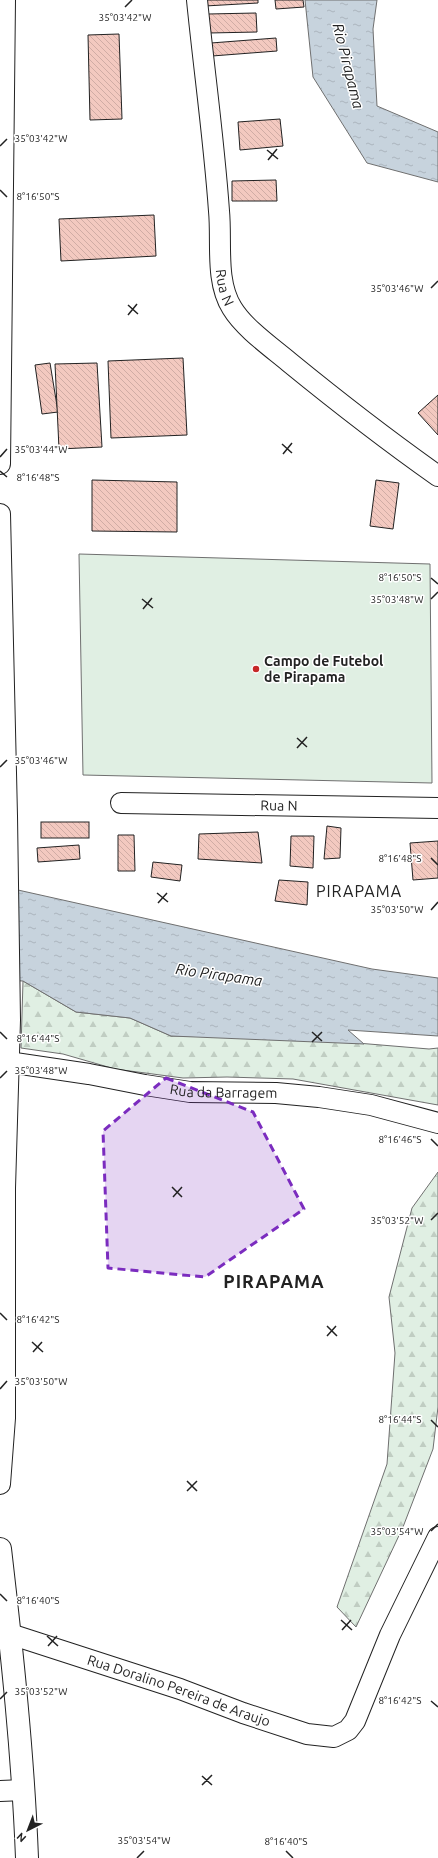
<svg xmlns="http://www.w3.org/2000/svg" width="438" height="1858" viewBox="0 0 438 1858" font-family="Ubuntu,sans-serif">
  <defs>
    <pattern id="forest-firs" width="22" height="20" patternUnits="userSpaceOnUse"><rect width="22" height="20" fill="#e0efe3"/><path d="M5 1l3.5 6h-7zM16 11l3.5 6h-7z" fill="#c0cdc2"/></pattern>
    <pattern id="water-ripples" width="26" height="14" patternUnits="userSpaceOnUse"><rect width="26" height="14" fill="#c7d3dd"/><path d="M2 4q2-2 4 0t4 0M15 11q2-2 4 0t4 0" fill="none" stroke="#abb5bd"/></pattern>
    <pattern id="building-back-hatch" width="6" height="6" patternUnits="userSpaceOnUse"><rect width="6" height="6" fill="#f3c9c0"/><path d="M-1 5l2 2M0 0l6 6M5-1l2 2" fill="none" stroke="#d0aca5"/></pattern>
  </defs>
  <rect width="100%" height="100%" fill="#fff"/>
  <!-- forest -->
  <g fill="url(#forest-firs)" stroke="#6f6f6f">
    <path d="M 23,981 L 76,1012 L 130,1018 L 171,1036 L 297,1038 L 429,1049 L 438,1048 L 438,1105 L 293,1079 L 227,1077 L 183,1078 L 115,1069 L 63,1054 L 21,1048 Z"/>
    <path d="M 438,1172 L 438,1407 L 433,1449 L 403,1527 L 356,1627 L 337,1607 L 387,1464 L 395,1353 L 389,1297 L 412,1208 Z"/>
  </g>
  <!-- pitch -->
  <path fill="#e0efe3" stroke="#6f6f6f" d="M 79,554 L 430,564 L 432,783 L 83,775 Z"/>
  <!-- water -->
  <g fill="url(#water-ripples)" stroke="#6f6f6f">
    <path d="M 305,0 L 377,0 L 373,29 L 377,106 L 438,132 L 438,182 L 367,163 L 313,77 Z"/>
    <path d="M 0,886 L 372,969 L 438,978 L 438,1036 L 348,1030 L 364,1044 L 171,1036 L 130,1018 L 76,1012 L 23,981 L 0,980 Z"/>
  </g>
  <!-- building -->
  <g fill="url(#building-back-hatch)" stroke="#222">
    <path d="M 205,0 L 258,0 L 258,3 L 205,6 Z"/>
    <path d="M 275,0 L 303,0 L 304,7 L 276,9 Z"/>
    <path d="M 256,13 L 257,32 L 209,33 L 208,14 Z"/>
    <path d="M 119,34 L 122,119 L 90,120 L 88,35 Z"/>
    <path d="M 276,38 L 277,51 L 212,56 L 211,43 Z"/>
    <path d="M 280,119 L 283,146 L 240,150 L 238,122 Z"/>
    <path d="M 276,180 L 277,201 L 232,201 L 232,181 Z"/>
    <path d="M 154,215 L 156,256 L 61,261 L 59,219 Z"/>
    <path d="M 183,358 L 187,435 L 111,438 L 108,361 Z"/>
    <path d="M 50,363 L 58,412 L 42,414 L 35,365 Z"/>
    <path d="M 97,363 L 102,447 L 59,449 L 55,364 Z"/>
    <path d="M 438,395 L 438,435 L 418,413 Z"/>
    <path d="M 92,480 L 177,482 L 177,532 L 92,531 Z"/>
    <path d="M 376,480 L 399,483 L 393,529 L 370,526 Z"/>
    <rect x="41" y="822" width="48" height="16"/>
    <path d="M 327,826 L 341,828 L 340,858 L 324,859 Z"/>
    <path d="M 258,832 L 262,863 L 198,859 L 199,834 Z"/>
    <path d="M 118,835 L 134,835 L 135,871 L 118,871 Z"/>
    <path d="M 291,836 L 314,836 L 313,868 L 290,866 Z"/>
    <path d="M 438,841 L 438,878 L 413,880 L 410,843 Z"/>
    <path d="M 79,845 L 80,859 L 38,862 L 37,848 Z"/>
    <path d="M 153,862 L 182,865 L 180,881 L 151,877 Z"/>
    <path d="M 279,880 L 308,882 L 307,905 L 275,901 Z"/>
  </g>
  <g fill="none" stroke-linecap="round" stroke-linejoin="round">
    <!-- street casing -->
    <g stroke="#222" stroke-width="22">
      <g id="street">
        <path id="s1" d="M 197,0 C 204,70 214,140 219,211 C 222,242 215,281 232,308 C 244,328 271,347 289,362 C 338,402 387,440 438,476"/>
        <path d="M 0,464 L 5,0"/>
        <path d="M 0,514 L 7,816 L 10,1020 L 5,1188 L 5,1418 L 0,1484"/>
        <path id="s2" d="M 121,803 L 438,808"/>
        <path id="s3" d="M 8,1062 L 89,1074 L 145,1085 L 190,1092 L 276,1093 L 319,1097 L 371,1105 L 438,1123"/>
        <path id="s4" d="M 10,1634 L 180,1689 L 243,1713 L 307,1734 L 334,1737 L 348,1730 L 355,1721 L 390,1635 L 438,1537"/>
        <path d="M 0,1791 L 24,1790"/>
      </g>
    </g>
    <!-- secondary casing -->
    <g stroke="#222" stroke-width="24">
      <path id="secondary" d="M 0,1549 C 12,1652 23,1755 27,1858"/>
    </g>
    <!-- street -->
    <use href="#street" stroke="#fff" stroke-width="20"/>
    <!-- secondary -->
    <use href="#secondary" stroke="#fff" stroke-width="22"/>
  </g>
  <!-- marked area -->
  <path fill="#7b2cbf" fill-opacity="0.2" stroke="#7b2cbf" stroke-width="3" stroke-dasharray="8 5" stroke-linejoin="round" d="M 166,1078 L 253,1112 L 304,1209 L 205,1277 L 108,1268 L 103,1131 Z"/>
  <!-- ticks -->
  <path fill="none" stroke="#222" stroke-width="1.5" d="M 125,7 L 132,0M 0,146 L 7,139M 267,150 L 278,159M 268,160 L 277,149M 0,190 L 7,197M 431,288 L 438,281M 128,305 L 138,314M 128,315 L 137,304M 282,444 L 292,453M 283,454 L 292,443M 0,457 L 7,449M 0,471 L 7,477M 431,578 L 438,584M 142,599 L 153,608M 431,599 L 438,592M 143,609 L 152,598M 297,738 L 307,747M 297,748 L 307,737M 0,767 L 7,760M 431,858 L 438,865M 157,893 L 168,902M 158,903 L 167,893M 431,910 L 438,902M 0,1032 L 7,1039M 312,1032 L 322,1041M 312,1042 L 322,1032M 0,1078 L 7,1071M 431,1139 L 438,1146M 172,1187 L 182,1197M 173,1197 L 182,1187M 431,1220 L 438,1213M 0,1313 L 7,1320M 327,1326 L 337,1336M 327,1336 L 336,1326M 32,1342 L 43,1352M 33,1352 L 42,1342M 0,1389 L 7,1381M 431,1420 L 438,1427M 187,1481 L 197,1491M 187,1491 L 197,1481M 431,1531 L 438,1524M 0,1594 L 7,1601M 341,1620 L 352,1630M 342,1630 L 351,1620M 47,1636 L 58,1646M 48,1646 L 57,1636M 0,1699 L 7,1692M 431,1701 L 438,1707M 202,1776 L 212,1785M 202,1785 L 212,1775M 286,1851 L 293,1858M 137,1858 L 144,1851"/>
  <!-- markers -->
  <circle fill="#c62828" stroke="#fff" stroke-width="1.5" cx="256" cy="669" r="4"/>
  <g text-anchor="middle" stroke-width="3" stroke-linejoin="round" paint-order="stroke">
    <!-- street labels -->
    <g font-size="14" fill="#222" stroke="#fff">
      <text dy="5" stroke="none"><textPath href="#s1" startOffset="289">Rua N</textPath></text>
      <text dy="5" stroke="none"><textPath href="#s2" startOffset="158">Rua N</textPath></text>
      <text dy="5" stroke="none"><textPath href="#s3" startOffset="218">Rua da Barragem</textPath></text>
      <text dy="5" stroke="none"><textPath href="#s4" startOffset="178">Rua Doralino Pereira de Araujo</textPath></text>
    </g>
    <!-- poi labels -->
    <g font-size="14" font-weight="bold" fill="#222" stroke="#fff" text-anchor="start">
      <text x="264" y="666">Campo de Futebol<tspan x="264" dy="16">de Pirapama</tspan></text>
    </g>
    <!-- water labels -->
    <g font-size="15" font-style="italic" fill="#222" stroke="#fff">
      <text transform="translate(348 66) rotate(76)" y="5">Rio Pirapama</text>
      <text transform="translate(219 975) rotate(8)" y="5">Rio Pirapama</text>
    </g>
    <!-- quarter labels -->
    <g font-size="16" letter-spacing="1" fill="#222" stroke="#fff">
      <text x="359" y="897">PIRAPAMA</text>
    </g>
    <!-- district labels -->
    <g font-size="18" font-weight="bold" letter-spacing="1" fill="#222" stroke="#fff">
      <text x="274" y="1288">PIRAPAMA</text>
    </g>
  </g>
  <g font-size="10" text-anchor="middle" fill="#222" stroke="#fff" stroke-width="3" stroke-linejoin="round" paint-order="stroke">
    <text x="125" y="21">35°03'42"W</text>
    <text x="41" y="142">35°03'42"W</text>
    <text x="38" y="200">8°16'50"S</text>
    <text x="397" y="292">35°03'46"W</text>
    <text x="41" y="453">35°03'44"W</text>
    <text x="38" y="481">8°16'48"S</text>
    <text x="400" y="581">8°16'50"S</text>
    <text x="397" y="603">35°03'48"W</text>
    <text x="41" y="764">35°03'46"W</text>
    <text x="400" y="862">8°16'48"S</text>
    <text x="397" y="913">35°03'50"W</text>
    <text x="38" y="1042">8°16'44"S</text>
    <text x="41" y="1074">35°03'48"W</text>
    <text x="400" y="1143">8°16'46"S</text>
    <text x="397" y="1224">35°03'52"W</text>
    <text x="38" y="1323">8°16'42"S</text>
    <text x="41" y="1385">35°03'50"W</text>
    <text x="400" y="1423">8°16'44"S</text>
    <text x="397" y="1535">35°03'54"W</text>
    <text x="38" y="1604">8°16'40"S</text>
    <text x="41" y="1695">35°03'52"W</text>
    <text x="400" y="1704">8°16'42"S</text>
    <text x="144" y="1844">35°03'54"W</text>
    <text x="286" y="1845">8°16'40"S</text>
  </g>
  <!-- north arrow -->
  <g transform="translate(28 1830) rotate(222)" stroke="#ffffff" stroke-width="3" paint-order="stroke">
  <path d="M0-3L7 15L0 10L-7 15Z" fill="#222222"/>
  <text y="-6" font-size="11" font-weight="bold" text-anchor="middle" fill="#222222">N</text>
  </g>
</svg>
